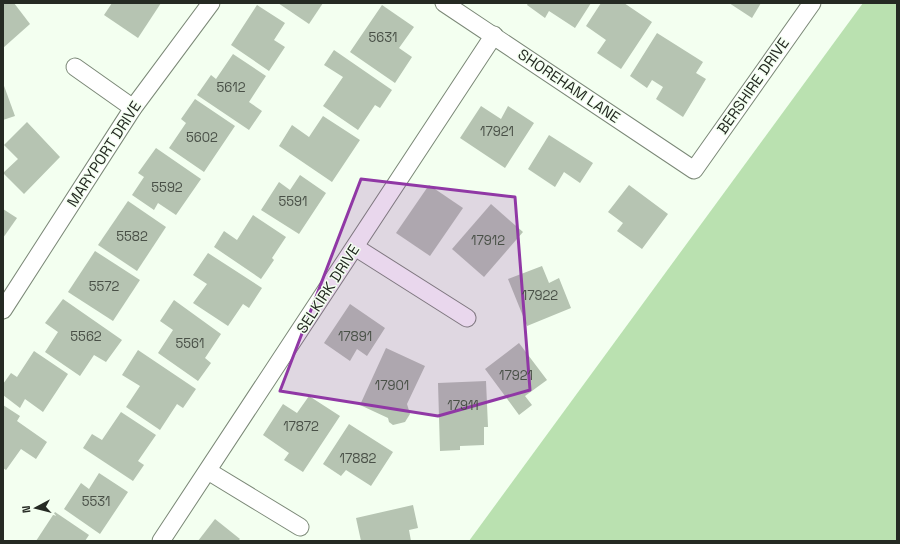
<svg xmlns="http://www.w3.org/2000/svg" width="900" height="544" viewBox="0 0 900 544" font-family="'Space Grotesk',sans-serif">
  <rect width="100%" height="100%" fill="#f3fff0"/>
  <!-- green -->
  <path fill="#bae1b0" d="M 863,3 L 897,3 L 897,541 L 469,541 Z"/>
  <!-- building -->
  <g fill="#b6c4b2">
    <path d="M 3,3 L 14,3 L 30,24 L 3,48 Z"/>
    <path d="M 112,3 L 161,3 L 138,38 L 104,15 Z"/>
    <path d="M 278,3 L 323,3 L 309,24 Z"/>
    <path d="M 528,3 L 591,3 L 575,28 L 549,11 L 545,18 L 527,5 Z"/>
    <path d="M 601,3 L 624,3 L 652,22 L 621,69 L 597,53 L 606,40 L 586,26 Z"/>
    <path d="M 729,3 L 761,3 L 752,18 Z"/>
    <path d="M 257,5 L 285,23 L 274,40 L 285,47 L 269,71 L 231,45 Z"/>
    <path d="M 382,5 L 414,27 L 399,48 L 412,57 L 395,83 L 350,52 Z"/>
    <path d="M 657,33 L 703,62 L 696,73 L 706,79 L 683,117 L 656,99 L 663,87 L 652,80 L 647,88 L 630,76 Z"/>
    <path d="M 334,50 L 392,90 L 380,108 L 375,105 L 358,130 L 323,106 L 343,77 L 324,65 Z"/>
    <path d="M 233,54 L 266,76 L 249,102 L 262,111 L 249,130 L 197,95 L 211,75 L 216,79 Z"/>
    <path d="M 3,83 L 15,116 L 3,120 Z"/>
    <path d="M 195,99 L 235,126 L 204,172 L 169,148 L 186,123 L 181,119 Z"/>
    <path d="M 481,106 L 501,119 L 508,106 L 534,123 L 505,168 L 460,138 Z"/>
    <path d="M 323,116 L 360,140 L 332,182 L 279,146 L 292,125 L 309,137 Z"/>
    <path d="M 27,122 L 60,157 L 24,194 L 3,173 L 18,159 L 4,145 Z"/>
    <path d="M 549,135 L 593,163 L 580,183 L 564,172 L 555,187 L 528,169 Z"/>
    <path d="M 156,148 L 201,179 L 176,215 L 158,203 L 154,210 L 132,195 L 144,177 L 138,173 Z"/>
    <path d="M 300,175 L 326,193 L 299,234 L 261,210 L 279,182 L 290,190 Z"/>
    <path d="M 429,185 L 463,208 L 430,256 L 396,233 Z"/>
    <path d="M 629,185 L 668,214 L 642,249 L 617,231 L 623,223 L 608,212 Z"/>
    <path d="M 128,201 L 166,227 L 137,271 L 98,245 Z"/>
    <path d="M 491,204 L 523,232 L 484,277 L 452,249 Z"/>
    <path d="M 3,209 L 17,218 L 3,238 Z"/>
    <path d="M 253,215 L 286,237 L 272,258 L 274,260 L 261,279 L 214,247 L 224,231 L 237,240 Z"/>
    <path d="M 95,251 L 140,280 L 113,321 L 68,292 Z"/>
    <path d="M 208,253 L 262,288 L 249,308 L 243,304 L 228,326 L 193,303 L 207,284 L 193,275 Z"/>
    <path d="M 542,266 L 549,283 L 559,278 L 571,308 L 527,326 L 508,279 Z"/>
    <path d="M 63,299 L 122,340 L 106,362 L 94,355 L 80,376 L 45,352 L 58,332 L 45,323 Z"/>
    <path d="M 174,300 L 221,334 L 205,358 L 211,363 L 198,381 L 158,353 L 173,330 L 160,321 Z"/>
    <path d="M 350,304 L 385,328 L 367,356 L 357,349 L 350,361 L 324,343 Z"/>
    <path d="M 519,343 L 547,380 L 525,396 L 532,405 L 519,415 L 485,369 Z"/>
    <path d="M 386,348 L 425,366 L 407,404 L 410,414 L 405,422 L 393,425 L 389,422 L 388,418 L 360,405 Z"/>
    <path d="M 138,350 L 196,389 L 183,408 L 177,404 L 160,430 L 126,407 L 140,386 L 122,375 Z"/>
    <path d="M 34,351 L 68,374 L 43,412 L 25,399 L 20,408 L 3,395 L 3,384 L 11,373 L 17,377 Z"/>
    <path d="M 486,381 L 488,427 L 484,427 L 484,445 L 460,446 L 460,450 L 440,451 L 438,383 Z"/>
    <path d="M 309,396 L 340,416 L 303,472 L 284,460 L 289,453 L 263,435 L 283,404 L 297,413 Z"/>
    <path d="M 3,405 L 20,416 L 17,421 L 47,442 L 36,459 L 21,449 L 6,470 L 3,468 Z"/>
    <path d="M 121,412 L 156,435 L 138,461 L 144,465 L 133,481 L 83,448 L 92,434 L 102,440 Z"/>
    <path d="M 349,424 L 393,452 L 371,486 L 346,470 L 341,476 L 323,464 Z"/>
    <path d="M 99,473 L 128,492 L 100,534 L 64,509 L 81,483 L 89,489 Z"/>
    <path d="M 413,505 L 418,528 L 409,530 L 411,541 L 361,541 L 356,518 Z"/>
    <path d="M 55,512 L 89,535 L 85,541 L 36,541 Z"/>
    <path d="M 215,519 L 240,539 L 238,541 L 198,541 Z"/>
  </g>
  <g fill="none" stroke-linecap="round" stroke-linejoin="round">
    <!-- minor casing -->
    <g stroke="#7b8877" stroke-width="19">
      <g id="minor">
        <path d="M 444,3 L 694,170 L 812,3"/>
        <path d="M 75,67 L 133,108"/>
        <path d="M 355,247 L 467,318"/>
        <path d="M 3,310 L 133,108 L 211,3"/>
        <path d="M 208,471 L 300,527"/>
        <path d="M 161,541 L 494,35"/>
      </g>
    </g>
    <!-- minor -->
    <use href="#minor" stroke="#fff" stroke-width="17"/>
  </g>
  <!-- marked area -->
  <path fill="#9038a5" fill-opacity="0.2" stroke="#9038a5" stroke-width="3" stroke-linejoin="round" d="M 361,179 L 515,197 L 530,390 L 438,416 L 280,391 Z"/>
  <g text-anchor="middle" stroke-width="3" stroke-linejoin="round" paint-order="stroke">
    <!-- number labels -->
    <g font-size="13" fill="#495047">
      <text x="383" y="42">5631</text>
      <text x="231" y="92">5612</text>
      <text x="497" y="136">17921</text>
      <text x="202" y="142">5602</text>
      <text x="167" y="192">5592</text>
      <text x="293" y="206">5591</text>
      <text x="132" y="241">5582</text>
      <text x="488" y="245">17912</text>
      <text x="104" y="291">5572</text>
      <text x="540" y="300">17922</text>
      <text x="86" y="341">5562</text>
      <text x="355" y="341">17891</text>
      <text x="190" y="348">5561</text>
      <text x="516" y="380">17921</text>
      <text x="392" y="390">17901</text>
      <text x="463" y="410">17911</text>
      <text x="301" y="431">17872</text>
      <text x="358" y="463">17882</text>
      <text x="96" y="506">5531</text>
    </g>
    <!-- street labels -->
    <g font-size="15" fill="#252a23" stroke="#f3fff0">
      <text transform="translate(569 86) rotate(34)" y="5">SHOREHAM LANE</text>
      <text transform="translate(753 86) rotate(-55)" y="5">BERSHIRE DRIVE</text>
      <text transform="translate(104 154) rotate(-57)" y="5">MARYPORT DRIVE</text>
      <text transform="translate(328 289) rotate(-57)" y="5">SELKIRK DRIVE</text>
    </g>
  </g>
  <!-- border -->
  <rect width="900" height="544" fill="none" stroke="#252a23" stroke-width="8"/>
  <!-- north arrow -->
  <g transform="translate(36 508) rotate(263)" stroke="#f3fff0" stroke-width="3" paint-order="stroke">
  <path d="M0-3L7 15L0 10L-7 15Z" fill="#252a23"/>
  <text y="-6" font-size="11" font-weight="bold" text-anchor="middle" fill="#252a23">N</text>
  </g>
</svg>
